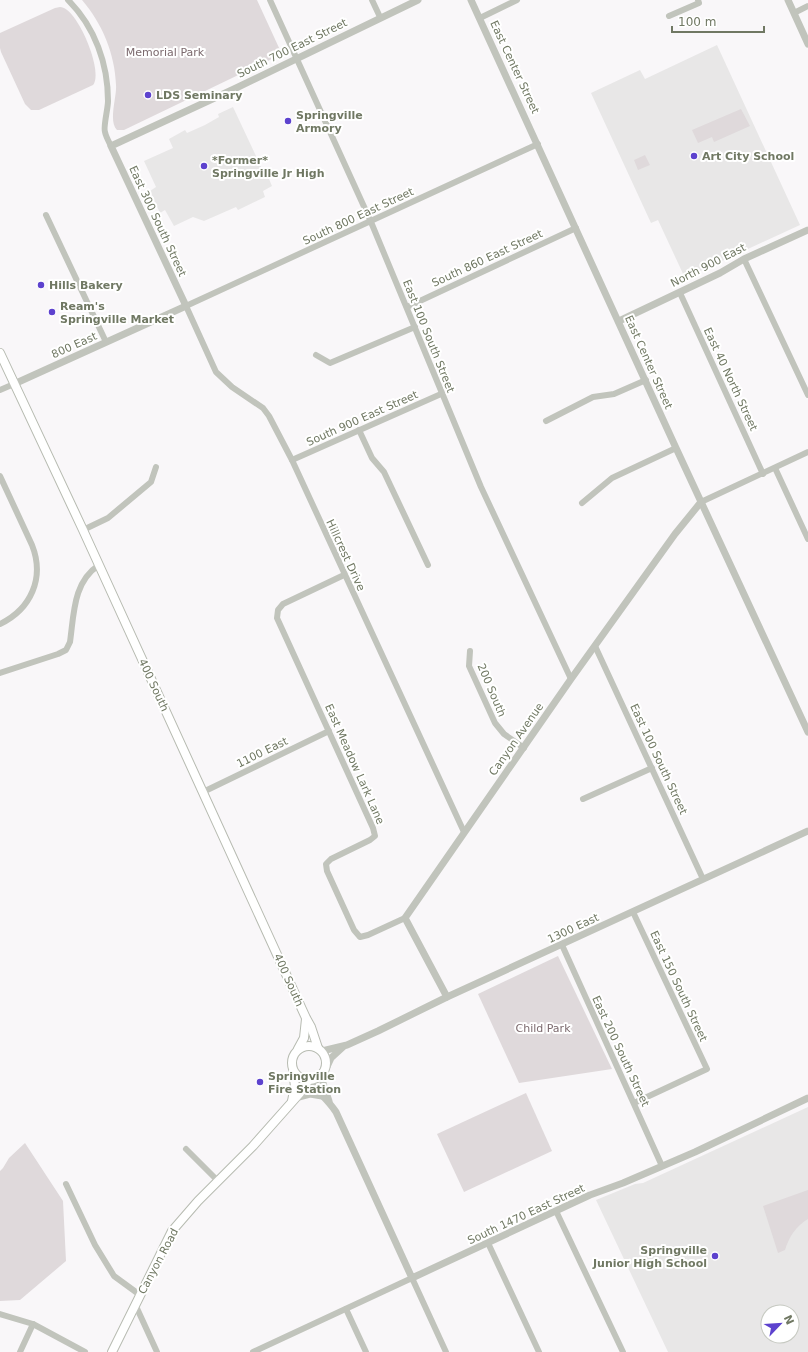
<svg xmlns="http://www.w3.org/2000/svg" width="808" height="1352" viewBox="0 0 808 1352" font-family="'DejaVu Sans',sans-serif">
  <rect width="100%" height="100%" fill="#f9f7f9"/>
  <!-- built -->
  <g fill="#e8e7e7" fill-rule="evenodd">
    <path d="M 717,45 L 800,225 L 685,278 L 658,220 L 651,223 L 591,93 L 640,70 L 645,79 Z"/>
    <path d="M 233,107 L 264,173 L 266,172 L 272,186 L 263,191 L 265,197 L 238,210 L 236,207 L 204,221 L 193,217 L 174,226 L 165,210 L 160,213 L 150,191 L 156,187 L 144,161 L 173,148 L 169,139 L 185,130 L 187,133 L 205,125 L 219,117 L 218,114 Z"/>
    <path d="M 808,1107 L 808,1352 L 668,1352 L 596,1200 L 635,1184 L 643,1183 ZM 768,1312 L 792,1312 L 792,1336 L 768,1336 Z"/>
  </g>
  <!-- green -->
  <g fill="#dfd9db">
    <path d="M 82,0 L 257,0 L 280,50 L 278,56 L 124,130 L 117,130 C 108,121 117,97 116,85 C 115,54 102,23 82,0 Z"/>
    <path d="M 60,7 C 77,7 104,72 93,85 L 39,110 L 31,110 L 25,104 L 1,52 L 0,48 L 0,33 L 55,8 Z"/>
    <path d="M 741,109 L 750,126 L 714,142 L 712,137 L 698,143 L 692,130 Z"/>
    <path d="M 645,155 L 650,165 L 638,170 L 634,160 Z"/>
    <path d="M 558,956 L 612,1069 L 519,1083 L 478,994 Z"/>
    <path d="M 526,1093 L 552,1151 L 464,1192 L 437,1134 Z"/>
    <path d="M 25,1143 L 63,1201 L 66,1261 L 20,1300 L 0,1301 L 0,1171 L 3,1168 L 9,1158 Z"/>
    <path d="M 808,1190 L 808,1219 C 796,1226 789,1237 785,1250 L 778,1253 L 763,1206 Z"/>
  </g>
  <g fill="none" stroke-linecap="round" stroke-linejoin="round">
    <!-- secondary casing -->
    <g stroke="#b7bbb1" stroke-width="10">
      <g id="secondary">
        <path d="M 0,353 L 83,530 L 306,1018 L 311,1027 L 318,1048"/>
        <circle cx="309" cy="1063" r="17"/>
        <path d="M 298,1049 L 304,1038 L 306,1019"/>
        <path d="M 292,1101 L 295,1086 L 293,1072"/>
        <path d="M 112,1352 L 172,1231 L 198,1201 L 253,1146 L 300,1093 L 308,1081"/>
      </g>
    </g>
    <!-- minor -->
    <g stroke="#c1c4bc" stroke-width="6">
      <path d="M 68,0 C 95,27 108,64 108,101 C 108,109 103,127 105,132 C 106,137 109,142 111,146"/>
      <path d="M 270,0 L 371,222 L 481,487 L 571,679"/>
      <path d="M 372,0 L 380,17"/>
      <path d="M 794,13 L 808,6"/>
      <path d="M 669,16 L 699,3 L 698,0"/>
      <path d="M 480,18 L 517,0"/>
      <path d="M 46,215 L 106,342"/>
      <path d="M 744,259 L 808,395"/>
      <path d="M 680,293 L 763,474"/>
      <path d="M 407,307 L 576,228"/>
      <path d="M 316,355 L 330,363 L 415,327"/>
      <path d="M 0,390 L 14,384"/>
      <path d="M 546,421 L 593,397 L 614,394 L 646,380"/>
      <path d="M 359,430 L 372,458 L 384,472 L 428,565"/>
      <path d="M 292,460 L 441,394"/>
      <path d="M 775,468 L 808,539"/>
      <path d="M 0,476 L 32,545 C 45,578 31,609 0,624"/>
      <path d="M 701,502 L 808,452"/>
      <path d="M 582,503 L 612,478 L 676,448"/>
      <path d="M 83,530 L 108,518 L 151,482 L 156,467"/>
      <path d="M 344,575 L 283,604 L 278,610 L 277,618 L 373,828 L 375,836 L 370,840 L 331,859 L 326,864 L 327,871 L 354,930 L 360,937 L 368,935 L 405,918"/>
      <path d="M 595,646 L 703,879"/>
      <path d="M 470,651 L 469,666 L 495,723 L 504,734 L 524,748"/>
      <path d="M 0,673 L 58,654 L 66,650 L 70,642 C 74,614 73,582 99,565"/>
      <path d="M 203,792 L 329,731"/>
      <path d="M 583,799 L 652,768"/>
      <path d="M 464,832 L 292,460 L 269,416 L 263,408 L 232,387 L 216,372 L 186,306 L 538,144"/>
      <path d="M 633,912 L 707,1069 L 634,1103"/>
      <path d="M 562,945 L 662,1166"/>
      <path d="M 186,1149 L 218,1181"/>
      <path d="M 66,1184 L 95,1245 L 114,1276 L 140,1295"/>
      <path d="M 556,1211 L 623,1352"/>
      <path d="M 488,1243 L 539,1352"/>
      <path d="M 135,1304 L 157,1352"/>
      <path d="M 346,1309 L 366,1352"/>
      <path d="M 0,1314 L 33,1324 L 85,1352"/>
      <path d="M 20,1352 L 33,1324"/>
      <path d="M 253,1352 L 412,1278 L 446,1352"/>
    </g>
    <!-- tertiary -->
    <g stroke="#c1c4bc" stroke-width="7">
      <path d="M 471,0 L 676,448 L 808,732"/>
      <path d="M 788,0 L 808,44"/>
      <path d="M 619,321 L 720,273 L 744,259 L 808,230"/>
      <path d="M 14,384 L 186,306 L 111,146 L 234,89 L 418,0"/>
      <path d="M 447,997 L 405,918 L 571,679 L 675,534 L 701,502"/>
      <path d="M 322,1051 L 347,1045 L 378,1031 L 447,997 L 808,831"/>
      <path d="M 325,1071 L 331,1058 L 343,1047"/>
      <path d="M 323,1073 L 323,1083 L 329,1101"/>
      <path d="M 309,1081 C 318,1092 328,1100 336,1112 L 412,1278 L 590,1195 L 623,1183 L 695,1152 L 808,1098"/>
      <path d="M 295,1098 L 310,1094 L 322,1096"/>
    </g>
    <!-- secondary -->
    <use href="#secondary" stroke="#fff" stroke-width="8"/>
  </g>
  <!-- markers -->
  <g fill="#5d42ce" stroke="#fff" stroke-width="1.5">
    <circle cx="148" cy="95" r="4"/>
    <circle cx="288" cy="121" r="4"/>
    <circle cx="694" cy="156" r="4"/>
    <circle cx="204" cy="166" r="4"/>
    <circle cx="41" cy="285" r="4"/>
    <circle cx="52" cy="312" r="4"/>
    <circle cx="260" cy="1082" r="4"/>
    <circle cx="715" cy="1256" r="4"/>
  </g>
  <g text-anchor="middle" stroke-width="4" stroke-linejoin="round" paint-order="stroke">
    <!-- street labels -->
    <g font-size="11" fill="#707863" stroke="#fff">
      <text transform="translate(292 48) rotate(-26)" y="4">South 700 East Street</text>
      <text transform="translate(515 67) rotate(65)" y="4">East Center Street</text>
      <text transform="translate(358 216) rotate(-25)" y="4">South 800 East Street</text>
      <text transform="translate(158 221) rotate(65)" y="4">East 300 South Street</text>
      <text transform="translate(487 258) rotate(-25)" y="4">South 860 East Street</text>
      <text transform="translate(708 265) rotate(-27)" y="4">North 900 East</text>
      <text transform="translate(429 336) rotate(68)" y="4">East 100 South Street</text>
      <text transform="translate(74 345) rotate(-24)" y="4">800 East</text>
      <text transform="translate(649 362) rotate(66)" y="4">East Center Street</text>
      <text transform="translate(731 379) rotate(65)" y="4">East 40 North Street</text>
      <text transform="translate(362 418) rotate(-24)" y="4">South 900 East Street</text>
      <text transform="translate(346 555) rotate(65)" y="4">Hillcrest Drive</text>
      <text transform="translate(154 685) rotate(65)" y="4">400 South</text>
      <text transform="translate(492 690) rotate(67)" y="4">200 South</text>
      <text transform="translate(516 739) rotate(-55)" y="4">Canyon Avenue</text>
      <text transform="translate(262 752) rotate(-26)" y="4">1100 East</text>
      <text transform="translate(659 759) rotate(65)" y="4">East 100 South Street</text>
      <text transform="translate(355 764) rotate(66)" y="4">East Meadow Lark Lane</text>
      <text transform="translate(573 928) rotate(-25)" y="4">1300 East</text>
      <text transform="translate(289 980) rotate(66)" y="4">400 South</text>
      <text transform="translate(679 986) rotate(65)" y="4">East 150 South Street</text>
      <text transform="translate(621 1051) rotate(65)" y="4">East 200 South Street</text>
      <text transform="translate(526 1214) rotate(-25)" y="4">South 1470 East Street</text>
      <text transform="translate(158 1261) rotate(-62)" y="4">Canyon Road</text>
    </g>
    <!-- park labels -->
    <g font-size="11" fill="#7c6a6e" stroke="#fff">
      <text x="165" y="56">Memorial Park</text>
      <text x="543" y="1032">Child Park</text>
    </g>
    <!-- poi labels -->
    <g font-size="11" font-weight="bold" fill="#707863" stroke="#fff" text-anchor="start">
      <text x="156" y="99">LDS Seminary</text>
      <text x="296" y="119">Springville<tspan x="296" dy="13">Armory</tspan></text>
      <text x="702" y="160">Art City School</text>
      <text x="212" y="164">*Former*<tspan x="212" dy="13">Springville Jr High</tspan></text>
      <text x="49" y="289">Hills Bakery</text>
      <text x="60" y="310">Ream's<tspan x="60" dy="13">Springville Market</tspan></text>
      <text x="268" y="1080">Springville<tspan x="268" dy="13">Fire Station</tspan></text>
      <text x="707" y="1254" text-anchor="end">Springville<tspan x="707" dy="13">Junior High School</tspan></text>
    </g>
  </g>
  <!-- north arrow -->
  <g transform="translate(780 1324) rotate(65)"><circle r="19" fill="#ffffff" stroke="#c6c9c1"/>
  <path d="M0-3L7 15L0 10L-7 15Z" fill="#5d42ce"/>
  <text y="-6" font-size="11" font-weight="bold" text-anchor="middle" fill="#707863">N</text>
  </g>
  <!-- scale -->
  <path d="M672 26v6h92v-6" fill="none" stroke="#707863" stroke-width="2"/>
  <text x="678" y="26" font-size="12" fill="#707863" stroke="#ffffff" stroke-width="3" paint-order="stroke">100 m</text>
</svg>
